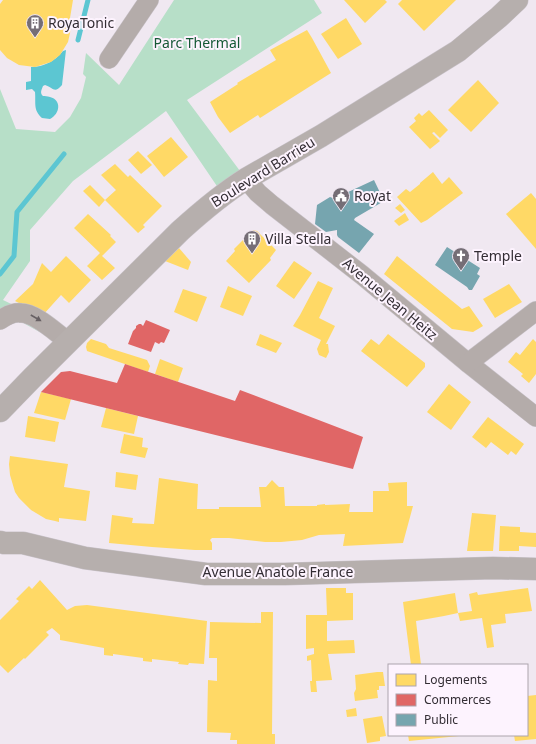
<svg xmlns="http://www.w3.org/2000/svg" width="536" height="744" viewBox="0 0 536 744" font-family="'Noto Sans',sans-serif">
  <rect width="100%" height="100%" fill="#f0e8f1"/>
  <!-- green -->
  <path fill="#b7dfc8" d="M 174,0 L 314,0 L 322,13 L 187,100 L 246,179 L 223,195 L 166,111 L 73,181 L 30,230 L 30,261 L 3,300 L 76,335 L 65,346 L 16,319 L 0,327 L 0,89 L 16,129 L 55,132 L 70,117 L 81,98 L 86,77 L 83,74 L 86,53 L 119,85 Z"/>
  <!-- water -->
  <path fill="#5cc6d2" d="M 66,50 L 62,85 C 54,94 54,88 45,85 L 43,86 C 41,91 40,93 43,96 C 45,96 47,96 50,97 C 62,100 60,114 50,119 L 42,118 C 33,110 36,103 35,92 L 32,89 L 26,90 L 26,82 L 31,81 L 31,67 C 44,67 55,61 63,51 Z"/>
  <!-- homes -->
  <g fill="#ffd966">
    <path d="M 3,0 L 73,0 L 70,18 L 71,25 L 70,33 L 68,42 L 60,55 L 51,62 L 35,67 L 19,65 L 7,58 L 0,50 L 0,4 Z"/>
    <path d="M 344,0 L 385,0 L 387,2 L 365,23 Z"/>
    <path d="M 402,0 L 456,0 L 424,31 L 398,4 Z"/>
    <path d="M 346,18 L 362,44 L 338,59 L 321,34 Z"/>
    <path d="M 307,30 L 312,38 L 331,73 L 260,118 L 258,115 L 230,133 L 218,117 L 210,102 L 238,84 L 237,83 L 276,60 L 270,50 Z"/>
    <path d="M 478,80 L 499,103 L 471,132 L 448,110 Z"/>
    <path d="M 429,110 L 448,130 L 440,138 L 434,132 L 432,133 L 440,141 L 430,149 L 409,127 L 416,121 L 414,118 L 419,113 L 422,116 Z"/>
    <path d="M 171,137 L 188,157 L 164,177 L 147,156 Z"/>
    <path d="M 138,151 L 152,165 L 141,174 L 128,160 Z"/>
    <path d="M 115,164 L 128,177 L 130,175 L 162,206 L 143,225 L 145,227 L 138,233 L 105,200 L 116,190 L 101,175 Z"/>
    <path d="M 433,172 L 442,184 L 449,177 L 463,193 L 427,220 L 421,223 L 397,197 L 406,189 L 410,192 L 420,184 L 420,183 Z"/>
    <path d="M 90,185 L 105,200 L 99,207 L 83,191 Z"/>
    <path d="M 531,193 L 536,199 L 536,249 L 506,214 Z"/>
    <path d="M 400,204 L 405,210 L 401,213 L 395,208 Z"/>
    <path d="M 405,213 L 409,220 L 399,226 L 394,221 Z"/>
    <path d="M 88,214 L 111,235 L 110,236 L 116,242 L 102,256 L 115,268 L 102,280 L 87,266 L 100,253 L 74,228 Z"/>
    <path d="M 253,230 L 257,231 L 276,250 L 270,258 L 271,260 L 249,283 L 226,261 L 235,251 L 234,249 Z"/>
    <path d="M 179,248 L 191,262 L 188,270 L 165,261 Z"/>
    <path d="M 66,256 L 91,280 L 69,303 L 61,295 L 43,315 L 15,301 L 33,284 L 42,263 L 51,272 Z"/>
    <path d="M 397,256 L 462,309 L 469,306 L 483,326 L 473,332 L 452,329 L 384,274 Z"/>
    <path d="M 294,261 L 312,273 L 294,299 L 276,286 Z"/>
    <path d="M 318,281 L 333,288 L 319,318 L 335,326 L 326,344 L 328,344 L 329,352 L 326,358 L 319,355 L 317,349 L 321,340 L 293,326 L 300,315 Z"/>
    <path d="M 509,284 L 522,302 L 495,318 L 483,299 Z"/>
    <path d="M 228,286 L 252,296 L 243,316 L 220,307 Z"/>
    <path d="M 183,289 L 207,297 L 197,322 L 174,312 Z"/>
    <path d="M 260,334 L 282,343 L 276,353 L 256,345 Z"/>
    <path d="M 388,334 L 425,363 L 425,367 L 407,387 L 361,351 L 371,339 L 379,345 Z"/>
    <path d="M 91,339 L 106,344 L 109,348 L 147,360 L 150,366 L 148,372 L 87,351 L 86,347 L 87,343 Z"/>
    <path d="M 533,339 L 536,342 L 536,374 L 529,383 L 521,376 L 523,374 L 508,362 L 516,352 L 520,355 Z"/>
    <path d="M 160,359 L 183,368 L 178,382 L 155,374 Z"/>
    <path d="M 449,384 L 471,402 L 451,430 L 427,412 Z"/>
    <path d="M 41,392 L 71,399 L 65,420 L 34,413 Z"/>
    <path d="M 106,408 L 138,416 L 134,434 L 101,427 Z"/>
    <path d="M 28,416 L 59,422 L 55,442 L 25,437 Z"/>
    <path d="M 488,417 L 524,444 L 516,455 L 511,451 L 508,455 L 491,442 L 486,448 L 472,437 Z"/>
    <path d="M 124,434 L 143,438 L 142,447 L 148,448 L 145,458 L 120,453 Z"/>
    <path d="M 10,456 L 68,464 L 64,487 L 90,491 L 86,521 L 59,518 L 59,522 L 55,521 L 46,519 L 31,510 L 19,498 L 15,492 L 10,475 L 9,464 Z"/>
    <path d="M 116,472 L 138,475 L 136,490 L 115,487 Z"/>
    <path d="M 159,478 L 198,484 L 197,509 L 219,509 L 219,507 L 261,507 L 259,487 L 266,487 L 272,480 L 279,487 L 284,487 L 285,506 L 317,506 L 317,505 L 325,504 L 325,505 L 350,504 L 349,512 L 373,512 L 373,491 L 389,491 L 388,483 L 407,482 L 407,506 L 413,506 L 403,543 L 343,546 L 345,534 L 319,535 L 302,540 L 281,542 L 265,542 L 229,538 L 212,538 L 210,540 L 212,543 L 212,550 L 195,550 L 152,547 L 109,543 L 112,515 L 133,518 L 132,523 L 154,524 Z"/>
    <path d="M 472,513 L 496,515 L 493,551 L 467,551 Z"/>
    <path d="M 500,526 L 520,527 L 520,532 L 536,533 L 536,547 L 519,546 L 519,551 L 499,551 Z"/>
    <path d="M 40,580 L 67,610 L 75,606 L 87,605 L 207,621 L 204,664 L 189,663 L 188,665 L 178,664 L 179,662 L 152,659 L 152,662 L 143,661 L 143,658 L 113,654 L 113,656 L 104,655 L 104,648 L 60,640 L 60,635 L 52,628 L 46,632 L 49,635 L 25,659 L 24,658 L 8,673 L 0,665 L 0,620 L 19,601 L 16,599 L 29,586 L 32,589 Z"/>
    <path d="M 326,588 L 346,588 L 346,593 L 353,593 L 353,620 L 327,621 L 327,641 L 354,640 L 355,653 L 328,654 L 332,680 L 316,681 L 317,692 L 311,692 L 310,681 L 312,681 L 312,678 L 311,660 L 307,661 L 307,656 L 314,654 L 314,648 L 306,649 L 306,615 L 327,615 Z"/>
    <path d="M 528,588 L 532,611 L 505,614 L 506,623 L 491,625 L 494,647 L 487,648 L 482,618 L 460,621 L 458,613 L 444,616 L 416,621 L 421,665 L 411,665 L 403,602 L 455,593 L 458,613 L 472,611 L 469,594 L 477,592 L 478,595 Z"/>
    <path d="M 261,612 L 273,612 L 272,734 L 275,734 L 275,744 L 237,744 L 237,740 L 230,740 L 231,733 L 207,732 L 208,680 L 217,681 L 217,658 L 209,658 L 210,622 L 261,623 Z"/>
    <path d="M 377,672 L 383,672 L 385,686 L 379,686 L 379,690 L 377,690 L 378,698 L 355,701 L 354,693 L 356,689 L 355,675 Z"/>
    <path d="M 536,695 L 536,739 L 515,741 L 514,735 L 527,735 L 527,696 Z"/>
    <path d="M 356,708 L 357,716 L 347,717 L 346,710 Z"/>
    <path d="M 382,716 L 386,736 L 380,737 L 380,741 L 367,743 L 363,719 Z"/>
    <path d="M 408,735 L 459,735 L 459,736 L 409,741 Z"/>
  </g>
  <!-- shops -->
  <g fill="#e06666">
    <path d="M 146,320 L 170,330 L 164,343 L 161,342 L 159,344 L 155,342 L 151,352 L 128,344 L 133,331 L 136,328 L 136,326 L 139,324 L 141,324 L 143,326 Z"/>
    <path d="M 125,364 L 235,401 L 240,390 L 363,437 L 353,469 L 41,392 L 61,372 L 70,371 L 117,383 Z"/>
  </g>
  <!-- public -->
  <g fill="#76a5af">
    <path d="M 374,180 L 384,201 L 355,218 L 354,220 L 374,234 L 359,253 L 338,237 L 337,235 L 337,230 L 326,232 L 315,224 L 317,205 L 330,197 L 341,201 L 342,195 L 346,193 Z"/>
    <path d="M 447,247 L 480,268 L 477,274 L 480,276 L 472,290 L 469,290 L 467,287 L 435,265 Z"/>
  </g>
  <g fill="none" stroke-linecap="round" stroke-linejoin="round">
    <!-- stream -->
    <g stroke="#5cc6d2" stroke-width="5">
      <path d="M 78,40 L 88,0"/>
      <path d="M 0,274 L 14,256 L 17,212 L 64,154"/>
    </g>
    <!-- minor casing -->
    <g stroke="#c9c3ca" stroke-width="20">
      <g id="minor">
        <path d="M 109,59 L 149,0"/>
        <path d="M 246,179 L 258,193 L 272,205 L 362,275 L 468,363 L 536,417"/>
        <path d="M 0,320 C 6,316 14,312 21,313 C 36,313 56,333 69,342"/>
        <path d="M 468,363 L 536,311"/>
      </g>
    </g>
    <!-- major casing -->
    <g stroke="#c9c3ca" stroke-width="23">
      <g id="major">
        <path d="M 0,411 L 33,377 L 180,231 C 201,212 222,194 246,179 L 321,136 L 458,51 L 499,17 L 517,0"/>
        <path d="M 0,542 L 4,543 L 23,543 L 85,558 L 206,574 L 285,574 L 493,568 L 536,569"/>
      </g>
    </g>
    <!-- minor -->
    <use href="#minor" stroke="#b4acaa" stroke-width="19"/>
    <!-- major -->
    <use href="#major" stroke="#b6afad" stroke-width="22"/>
  </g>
  <!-- one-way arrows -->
  <defs><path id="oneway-solid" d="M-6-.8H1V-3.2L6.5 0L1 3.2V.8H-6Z"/></defs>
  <use fill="#676063" href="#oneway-solid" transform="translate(36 318) rotate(30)"/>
  <!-- icons -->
  <defs>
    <g id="building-pin" transform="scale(0.9)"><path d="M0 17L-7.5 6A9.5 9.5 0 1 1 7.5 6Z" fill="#756e76" stroke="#fdf3fe"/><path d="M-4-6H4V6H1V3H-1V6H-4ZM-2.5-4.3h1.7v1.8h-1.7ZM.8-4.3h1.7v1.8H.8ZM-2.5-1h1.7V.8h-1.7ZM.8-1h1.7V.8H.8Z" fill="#fff"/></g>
    <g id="civic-pin" transform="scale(0.9)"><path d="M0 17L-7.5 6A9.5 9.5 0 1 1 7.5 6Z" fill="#756e76" stroke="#fdf3fe"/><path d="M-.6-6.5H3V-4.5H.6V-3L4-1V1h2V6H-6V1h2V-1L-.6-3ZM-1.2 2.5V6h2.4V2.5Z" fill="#fff"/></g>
    <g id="church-pin" transform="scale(0.9)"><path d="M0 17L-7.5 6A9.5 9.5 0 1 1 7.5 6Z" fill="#756e76" stroke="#fdf3fe"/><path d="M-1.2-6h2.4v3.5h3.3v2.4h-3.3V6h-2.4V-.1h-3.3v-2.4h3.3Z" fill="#fff"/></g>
  </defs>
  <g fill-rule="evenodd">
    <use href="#building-pin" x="35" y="23"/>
    <use href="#civic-pin" x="341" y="196"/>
    <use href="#building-pin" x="252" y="239"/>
    <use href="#church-pin" x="461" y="256"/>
  </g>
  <g text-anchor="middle" stroke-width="4" stroke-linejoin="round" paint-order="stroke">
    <!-- poi labels -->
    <g font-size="14" fill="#332d34" stroke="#fdf3fe" text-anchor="start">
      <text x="48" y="28">RoyaTonic</text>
      <text x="354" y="201">Royat</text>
      <text x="265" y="244">Villa Stella</text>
      <text x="474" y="261">Temple</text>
    </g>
    <!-- park labels -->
    <g font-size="14" fill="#155936" stroke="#fdf3fe">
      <text x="197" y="48">Parc Thermal</text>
    </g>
    <!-- street labels -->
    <g font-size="14" fill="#332d34" stroke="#fdf3fe">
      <text transform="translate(263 172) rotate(-32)" y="5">Boulevard Barrieu</text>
      <text transform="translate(390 299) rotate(40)" y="5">Avenue Jean Heitz</text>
      <text x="278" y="577">Avenue Anatole France</text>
    </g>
  </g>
  <!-- legend -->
  <rect x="388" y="664" width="140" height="72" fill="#fdf3fe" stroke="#aca4ad"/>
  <rect x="396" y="674" width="20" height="12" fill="#ffd966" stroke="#aca4ad"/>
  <text x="424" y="684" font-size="12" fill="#332d34">Logements</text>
  <rect x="396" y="694" width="20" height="12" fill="#e06666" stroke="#aca4ad"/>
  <text x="424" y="704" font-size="12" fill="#332d34">Commerces</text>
  <rect x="396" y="714" width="20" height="12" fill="#76a5af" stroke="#aca4ad"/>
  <text x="424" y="724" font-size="12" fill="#332d34">Public</text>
</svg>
